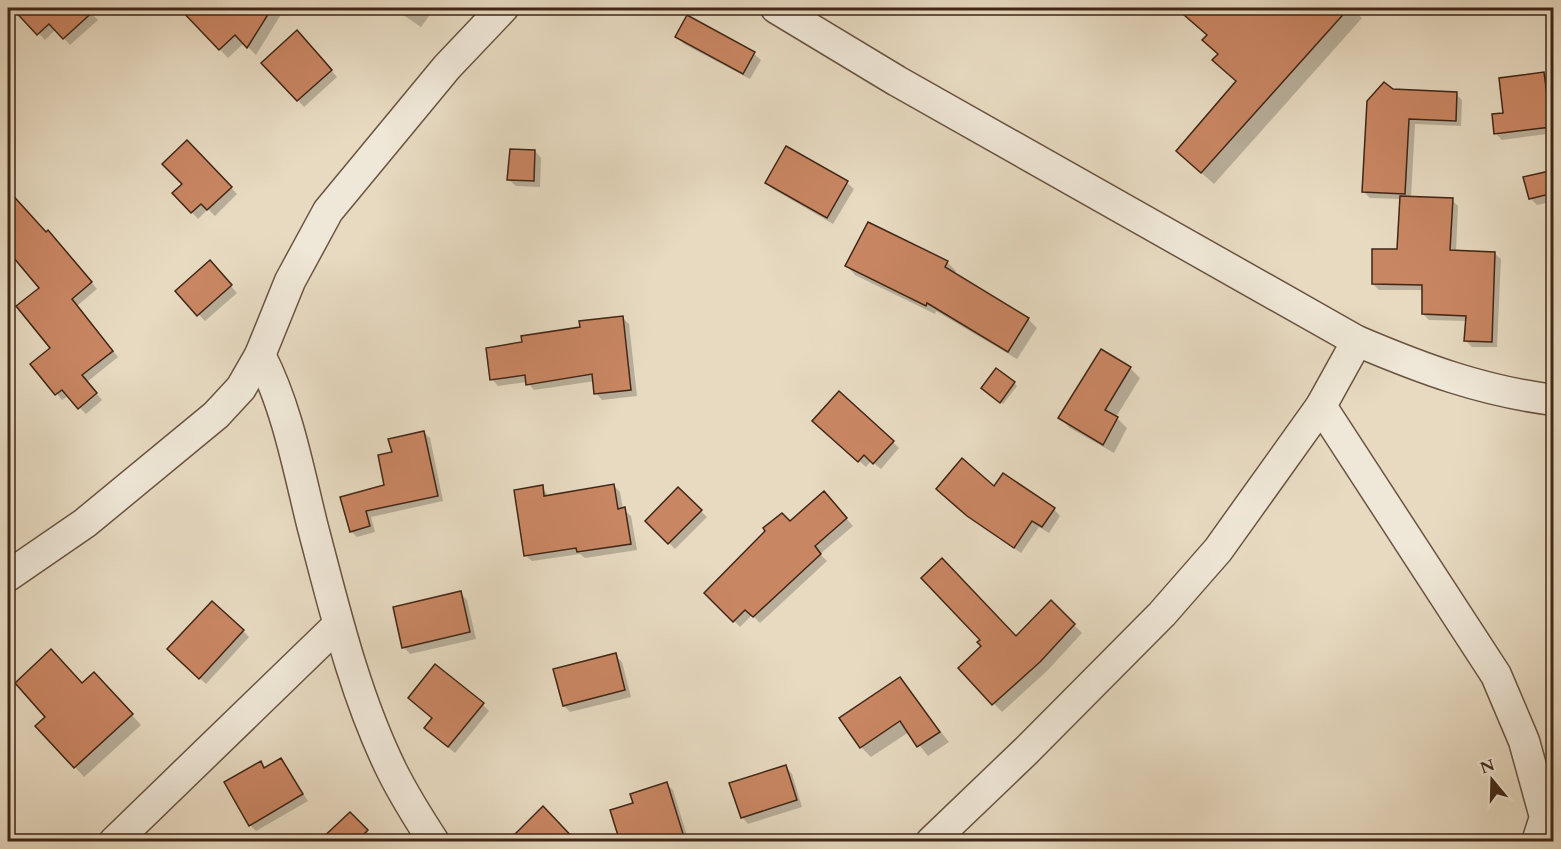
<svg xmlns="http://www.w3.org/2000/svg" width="1561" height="849" viewBox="0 0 1561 849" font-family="Cardo,serif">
  <rect width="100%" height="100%" fill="#e7dac1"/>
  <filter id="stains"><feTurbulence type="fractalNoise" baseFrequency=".00333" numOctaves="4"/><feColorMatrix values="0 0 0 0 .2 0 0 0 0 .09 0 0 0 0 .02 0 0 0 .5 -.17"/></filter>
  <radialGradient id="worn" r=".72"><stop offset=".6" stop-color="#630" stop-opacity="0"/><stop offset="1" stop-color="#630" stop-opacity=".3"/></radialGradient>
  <!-- shadow -->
  <g fill="#0003">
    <path d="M 27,8 L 89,8 L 87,9 L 98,20 L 70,45 L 56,29 L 45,40 L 20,14 Z"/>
    <path d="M 181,8 L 285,8 L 256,55 L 244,43 L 228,58 Z"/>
    <path d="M 393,8 L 435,8 L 421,27 Z"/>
    <path d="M 1176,8 L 1352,8 L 1362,18 L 1214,184 L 1190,163 L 1237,82 L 1214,60 L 1219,55 L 1208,36 Z"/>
    <path d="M 688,17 L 754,54 L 761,60 L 750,79 L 684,44 L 677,37 Z"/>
    <path d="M 304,39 L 337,77 L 304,107 L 263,63 Z"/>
    <path d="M 1544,74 L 1550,81 L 1554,98 L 1554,133 L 1502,140 L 1496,134 L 1505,114 Z"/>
    <path d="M 1392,90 L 1456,94 L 1462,100 L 1461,126 L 1415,124 L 1411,198 L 1452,200 L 1458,206 L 1456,252 L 1494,253 L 1501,259 L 1497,347 L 1472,347 L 1466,341 L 1467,321 L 1429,320 L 1423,314 L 1424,290 L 1379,290 L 1373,284 L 1399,250 L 1401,199 L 1370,198 L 1364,192 Z"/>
    <path d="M 187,142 L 237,194 L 215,216 L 208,209 L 198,219 L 174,193 L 184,184 Z"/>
    <path d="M 787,148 L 847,183 L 854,189 L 833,224 L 773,189 L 766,183 Z"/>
    <path d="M 535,151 L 541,158 L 540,187 L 516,186 L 509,180 Z"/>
    <path d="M 1554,171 L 1554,201 L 1537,205 L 1530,198 Z"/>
    <path d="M 8,192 L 54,239 L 97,289 L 77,306 L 118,357 L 87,382 L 102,400 L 86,414 L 68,396 L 62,400 L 33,364 L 53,349 L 41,288 L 16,258 L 8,267 Z"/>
    <path d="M 947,262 L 956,271 L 954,275 L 1028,319 L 1037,328 L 1017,359 L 936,311 L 935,314 L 855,275 L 847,266 Z"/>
    <path d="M 216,269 L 237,293 L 205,321 L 177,291 Z"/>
    <path d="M 623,318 L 629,324 L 637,396 L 602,400 L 596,393 L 595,381 L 534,390 L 527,382 L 498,386 L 492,379 L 524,343 Z"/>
    <path d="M 1102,351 L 1131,369 L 1140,378 L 1116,417 L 1127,428 L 1114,453 L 1070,428 L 1060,418 Z"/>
    <path d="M 8,362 L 14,369 L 8,377 Z"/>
    <path d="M 1014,383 L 1017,386 L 1003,404 L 986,391 Z"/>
    <path d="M 821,427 L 893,442 L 899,448 L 881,469 L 871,461 L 866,467 Z"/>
    <path d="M 424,433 L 430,438 L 443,501 L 371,517 L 375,532 L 357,537 L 351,531 L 342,498 L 386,486 L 393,453 Z"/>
    <path d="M 8,472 L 13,477 L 9,507 L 8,507 Z"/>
    <path d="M 613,485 L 620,492 L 623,509 L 631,516 L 637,550 L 585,558 L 580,554 L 532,561 L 525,555 L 542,487 L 549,497 Z"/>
    <path d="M 994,488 L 1054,509 L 1060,516 L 1049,533 L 1039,527 L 1021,553 L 976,522 L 944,496 Z"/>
    <path d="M 678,489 L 707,517 L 675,549 L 647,521 Z"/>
    <path d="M 830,500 L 853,526 L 820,554 L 827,561 L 760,623 L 752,615 L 740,627 L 706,593 L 790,522 Z"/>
    <path d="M 460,593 L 467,600 L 476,639 L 410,654 L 404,647 Z"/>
    <path d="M 1051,602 L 1082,633 L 1048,670 L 1002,712 L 960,668 L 1017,638 Z"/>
    <path d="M 243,631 L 249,637 L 206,684 L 175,656 Z"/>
    <path d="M 615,655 L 622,662 L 631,697 L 570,712 L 564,706 Z"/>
    <path d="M 900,679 L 949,742 L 928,756 L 909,732 L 871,757 L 861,747 Z"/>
    <path d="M 82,684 L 104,684 L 141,725 L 84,777 L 75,767 L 47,717 Z"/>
    <path d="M 483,705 L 489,711 L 455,753 L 433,735 Z"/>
    <path d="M 281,760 L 308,801 L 256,831 L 250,825 L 260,762 L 266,768 Z"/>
    <path d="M 786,767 L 792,774 L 802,807 L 748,824 L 742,817 Z"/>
    <path d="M 666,784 L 673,790 L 689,842 L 622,842 L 635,804 Z"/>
    <path d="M 8,786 L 13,791 L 8,795 Z"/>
    <path d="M 350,814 L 373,838 L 370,842 L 332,842 Z"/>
  </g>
  <!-- building -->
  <g fill="#c98663" stroke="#402616" stroke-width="1.5">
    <path d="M 12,8 L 97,8 L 63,39 L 49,24 L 37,35 Z"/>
    <path d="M 179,8 L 272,8 L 247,48 L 235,35 L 219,50 Z"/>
    <path d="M 1176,8 L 1349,8 L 1201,173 L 1176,151 L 1236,81 L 1212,60 L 1218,54 L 1202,40 L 1207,35 Z"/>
    <path d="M 687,15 L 755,52 L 743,74 L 675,37 Z"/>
    <path d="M 297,30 L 332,70 L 297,101 L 261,63 Z"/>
    <path d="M 1544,72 L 1551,127 L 1494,134 L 1492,114 L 1503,113 L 1499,78 Z"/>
    <path d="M 1384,82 L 1393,89 L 1457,92 L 1456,121 L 1409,119 L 1405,194 L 1362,192 L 1367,101 Z"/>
    <path d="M 187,140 L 232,187 L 207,210 L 201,204 L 191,213 L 172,193 L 182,184 L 162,164 Z"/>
    <path d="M 786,146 L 848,181 L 827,218 L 765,183 Z"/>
    <path d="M 510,149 L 535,150 L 534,181 L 507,180 Z"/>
    <path d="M 1554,170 L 1554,193 L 1529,199 L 1523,177 Z"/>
    <path d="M 8,190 L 46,232 L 48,230 L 92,282 L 72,299 L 113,351 L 82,375 L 97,393 L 78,409 L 62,390 L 55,395 L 30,364 L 50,348 L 16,306 L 39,288 L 8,251 Z"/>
    <path d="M 1400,196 L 1453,198 L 1450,250 L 1495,252 L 1492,342 L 1464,341 L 1466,316 L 1422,314 L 1422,285 L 1372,284 L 1372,249 L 1397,249 Z"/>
    <path d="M 868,222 L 948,261 L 945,267 L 1029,318 L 1008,352 L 927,303 L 926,306 L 845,266 Z"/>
    <path d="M 210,260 L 232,285 L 197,316 L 175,291 Z"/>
    <path d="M 623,316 L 631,390 L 594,394 L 592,374 L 526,385 L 525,375 L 490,380 L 486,348 L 522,342 L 521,336 L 580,327 L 579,321 Z"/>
    <path d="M 1101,349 L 1131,367 L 1105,410 L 1118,417 L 1103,445 L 1058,418 Z"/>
    <path d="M 996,368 L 1015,382 L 1000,403 L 981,388 Z"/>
    <path d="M 839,391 L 894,441 L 873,464 L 864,455 L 858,462 L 812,421 Z"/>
    <path d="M 424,431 L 438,496 L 366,511 L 370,526 L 350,532 L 340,497 L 384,485 L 378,455 L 392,452 L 388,439 Z"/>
    <path d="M 962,458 L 994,486 L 1003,473 L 1055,508 L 1042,527 L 1032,521 L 1014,548 L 967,516 L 936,489 Z"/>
    <path d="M 614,484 L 618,509 L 625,507 L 631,544 L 577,552 L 576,548 L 524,556 L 514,490 L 543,485 L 544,496 Z"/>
    <path d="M 678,487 L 702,510 L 668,544 L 645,521 Z"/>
    <path d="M 824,491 L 847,518 L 815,546 L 821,554 L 753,617 L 745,610 L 733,622 L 704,593 L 765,531 L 763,528 L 782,513 L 790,521 Z"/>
    <path d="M 942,558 L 1016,636 L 1051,600 L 1075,624 L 1040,662 L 992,705 L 958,668 L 981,646 L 977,642 L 980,640 L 921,578 Z"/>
    <path d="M 461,591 L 470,632 L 402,648 L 393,607 Z"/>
    <path d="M 212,601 L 244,630 L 199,679 L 167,649 Z"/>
    <path d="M 51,649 L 82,683 L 94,672 L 133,714 L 74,768 L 35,726 L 45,717 L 15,683 Z"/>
    <path d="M 616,653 L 625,690 L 563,706 L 553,669 Z"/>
    <path d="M 435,664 L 484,703 L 448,747 L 424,728 L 432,718 L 408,698 Z"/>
    <path d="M 900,677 L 940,732 L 917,747 L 900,721 L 860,748 L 839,718 Z"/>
    <path d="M 281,758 L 303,794 L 249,826 L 224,782 L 261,761 L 264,768 Z"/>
    <path d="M 786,765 L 797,800 L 741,818 L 729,783 Z"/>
    <path d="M 667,782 L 684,837 L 671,842 L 656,842 L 654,835 L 634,842 L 620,842 L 610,810 L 633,803 L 630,794 Z"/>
    <path d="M 543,806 L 577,842 L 507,842 Z"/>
    <path d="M 350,812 L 368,830 L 356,842 L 318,842 Z"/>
  </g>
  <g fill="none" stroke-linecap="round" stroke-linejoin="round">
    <!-- street casing -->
    <g stroke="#6a5341" stroke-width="33">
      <g id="street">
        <path d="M 776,8 L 897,81 L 1357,341 C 1423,369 1482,391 1554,400"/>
        <path d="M 260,355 C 287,407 298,467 312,524 C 334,607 354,694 392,771 C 404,795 419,819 434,842"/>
        <path d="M 1321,406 L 1496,675 L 1524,741 L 1545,817 L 1537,842"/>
        <path d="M 8,576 L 85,523 L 216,415 L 241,388 L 260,355 L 290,281 L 328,211 L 447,67 L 503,8"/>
        <path d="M 114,842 L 338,625"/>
        <path d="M 931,842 L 1027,750 L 1162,614 L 1218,550 L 1321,406 L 1357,341"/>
      </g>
    </g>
    <!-- street -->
    <use href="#street" stroke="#efe7d7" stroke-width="30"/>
  </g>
  <!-- margin -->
  <rect width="1561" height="849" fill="none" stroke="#e7dac1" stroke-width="30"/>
  <rect x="9" y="9" width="1543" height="831" fill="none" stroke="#402616" stroke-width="3"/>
  <rect x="15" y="15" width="1531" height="819" fill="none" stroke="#402616" stroke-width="1.5"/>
  <!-- north arrow -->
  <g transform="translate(1492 780) rotate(341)" stroke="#efe7d7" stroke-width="4.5" paint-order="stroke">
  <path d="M0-4.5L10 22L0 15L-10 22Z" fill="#402616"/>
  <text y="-9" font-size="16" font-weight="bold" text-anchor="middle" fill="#402616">N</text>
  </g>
  <rect width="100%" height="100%" filter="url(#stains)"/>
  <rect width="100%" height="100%" fill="url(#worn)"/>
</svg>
